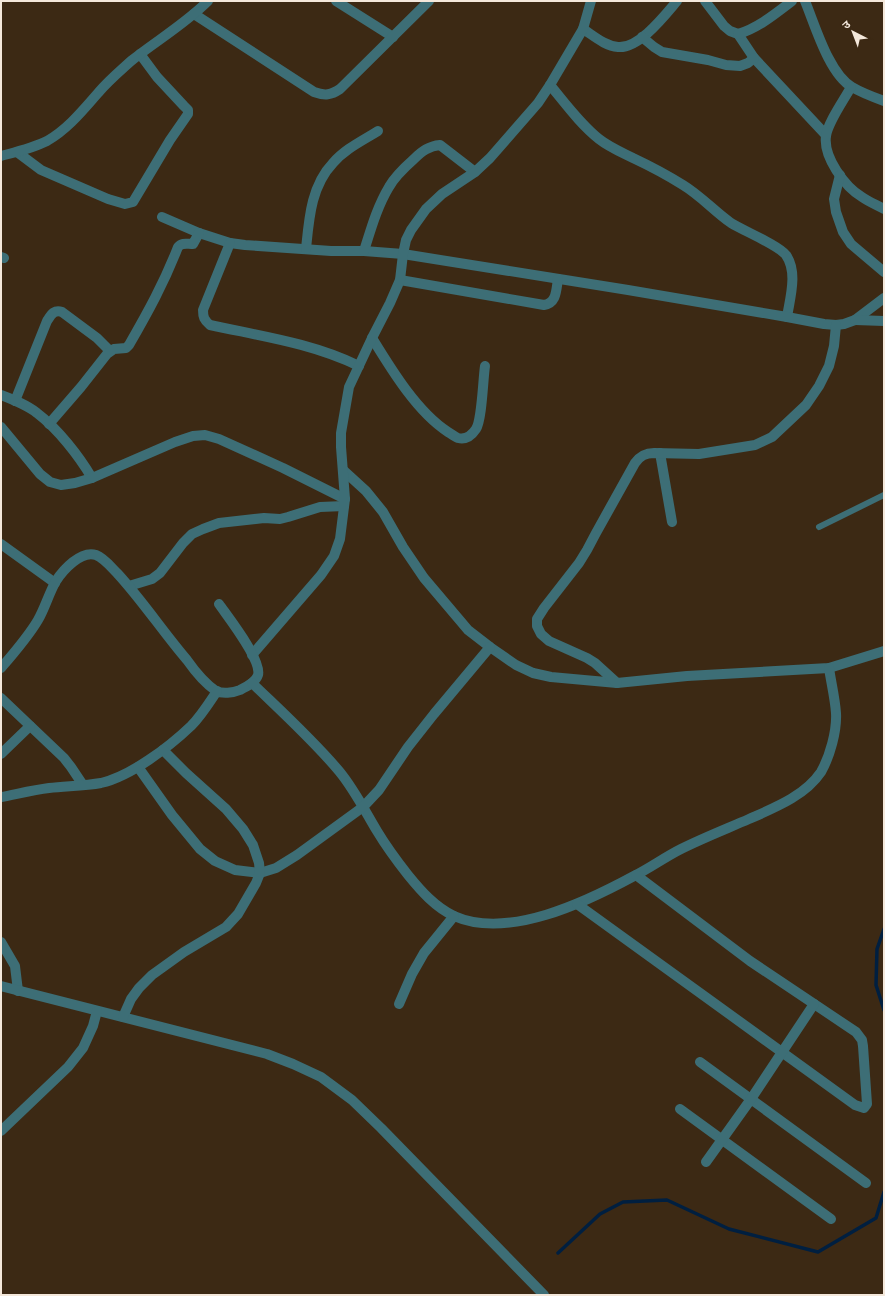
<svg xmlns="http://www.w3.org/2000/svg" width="885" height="1296" viewBox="0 0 885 1296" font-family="'Crimson Pro','Noto Sans Devanagari',serif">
  <rect width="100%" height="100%" fill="#3c2914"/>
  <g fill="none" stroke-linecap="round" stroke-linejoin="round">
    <!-- stream -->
    <g stroke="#001f40" stroke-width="3.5">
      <path d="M 884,929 L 877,949 L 876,985 L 884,1010"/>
      <path d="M 558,1253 L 600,1214 L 623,1202 L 667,1200 L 729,1229 L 818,1252 L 876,1218 L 884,1192"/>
    </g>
    <!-- service -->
    <path stroke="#3d6e76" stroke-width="6" d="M 819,527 L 884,495"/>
    <!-- minor -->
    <g stroke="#3d6e76" stroke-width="10">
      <path d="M 336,1 L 393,37"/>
      <path d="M 705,1 L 724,26 L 730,31 L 738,34 L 754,58 L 826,135"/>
      <path d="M 805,1 C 815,25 829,74 852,87 C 862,93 873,97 884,101"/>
      <path d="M 194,14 L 314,92 C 325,96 331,95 340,89 L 429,1"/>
      <path d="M 583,29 C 594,36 605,46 618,47 C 639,49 665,15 677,1"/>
      <path d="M 738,34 C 758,28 775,14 792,1"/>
      <path d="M 642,37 L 654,47 L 662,52 L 708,60 L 726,65 L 740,66 L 748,63 L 754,58"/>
      <path d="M 550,85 C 565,103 580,124 599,139 C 609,147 621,152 633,158 C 650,166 667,175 683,185 C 701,196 714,211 731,223 C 744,231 778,245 786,255 C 798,272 790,298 787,317"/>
      <path d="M 851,87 C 844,100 828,122 826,136 C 823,157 845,187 862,197 C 869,202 877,205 884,209"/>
      <path d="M 17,152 L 41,170 L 108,199 L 125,204 L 133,202 L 170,140 L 188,114 L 188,110 L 184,106 L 157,77 L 140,54"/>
      <path d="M 1,156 C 16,152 33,148 47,141 C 68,129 83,110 98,93 C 108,81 120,71 131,61 C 156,41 185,24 208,1"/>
      <path d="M 840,175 L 834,199 L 836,212 L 843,232 L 851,244 L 884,272"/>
      <path d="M 162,217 L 199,233 L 230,243 L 245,245 L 331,251 L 364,251 L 403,254 L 628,290 L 787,317 L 824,324 L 836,325 L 844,324 L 855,320 L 884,298"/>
      <path d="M 230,243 L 203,310 C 203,317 204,320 210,325 C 260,336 312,343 359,366"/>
      <path d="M 306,249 C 309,219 311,186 333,163 C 345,149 362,141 378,131"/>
      <path d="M 364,251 C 371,229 377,207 389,187 C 395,176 405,167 414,159 C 422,151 429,146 440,145 L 475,172"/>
      <path d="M 1,257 L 4,258"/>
      <path d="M 400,280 L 544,305 C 557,303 556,290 558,279"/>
      <path d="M 855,320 L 884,321"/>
      <path d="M 372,338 C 391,369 417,412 448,432 C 451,434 455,437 458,438 C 466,440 472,435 476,429 C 482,420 483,379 485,366"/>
      <path d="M 1,395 C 14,400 27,405 37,413 C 58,429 79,456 92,478"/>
      <path d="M 15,401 L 47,321 C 51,315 54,309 62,312 L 97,338 L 110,351"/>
      <path d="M 49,424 L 81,387 L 107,354 L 114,349 L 126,348 L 129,345 C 148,312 164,283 178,247 C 182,242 187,244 193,244 L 199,233"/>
      <path d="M 1,427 L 40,474 L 50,482 L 61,485 L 75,483 L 92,478 L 175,442 L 193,436 L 205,435 L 219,439 L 283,468 L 345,499"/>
      <path d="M 660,453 L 672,522"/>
      <path d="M 343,470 L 366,491 L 383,512 L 403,547 L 424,578 L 468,630 L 490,647 L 516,665 L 533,673 L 551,677 L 617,683 L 687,676 L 829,668 L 884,651"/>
      <path d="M 1,544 L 55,583"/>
      <path d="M 129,586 L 152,579 L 160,573 L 183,543 L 192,534 L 203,529 L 219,523 L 264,518 L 280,519 L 288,517 L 320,507 L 344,506"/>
      <path d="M 252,655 L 321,575 L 334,556 L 340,539 L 345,499 L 341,447 L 341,433 L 349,387 L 372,338 L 390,303 L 400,280 L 403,254 L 406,240 L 411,230 L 426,209 L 442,194 L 475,172 L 490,158 L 538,103 L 550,85 L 583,29 L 591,1"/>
      <path d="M 1,668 C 14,653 28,637 38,620 C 45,608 49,593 56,581 C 63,570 81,550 96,555 C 104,558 111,567 117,573 C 142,600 163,632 187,660 C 194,670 206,684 216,691 C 222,694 233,693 240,690 C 246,687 256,682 258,675 C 262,660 228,617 219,604"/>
      <path d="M 252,683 C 282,712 313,740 339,771 C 354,789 365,811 377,831 C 386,846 397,861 408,875 C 421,891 435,907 454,916 C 508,940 586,902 634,876 C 650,868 665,857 681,849 C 703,838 726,829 749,819 C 774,808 805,796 821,772 C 830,756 837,731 836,713 C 835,698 831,682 829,668"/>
      <path d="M 617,683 L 595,663 L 587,658 L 549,641 L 541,634 L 537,626 L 537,619 L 544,608 L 579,563 L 587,550 L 596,533 L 635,463 C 640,456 645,453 654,453 L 699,454 L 755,445 L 772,437 L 806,405 L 819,386 L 829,366 L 834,346 L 836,325"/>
      <path d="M 1,698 L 64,758 L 71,767 L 83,785"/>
      <path d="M 1,754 L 30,726"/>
      <path d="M 138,767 L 172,815 L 200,849 L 215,861 L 235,870 L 260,873 L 276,868 L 297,855 L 363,807 L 379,790 L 408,747 L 434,714 L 490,647"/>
      <path d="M 1,797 C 17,794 33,790 49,788 C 66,786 84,786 101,783 C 131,776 169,747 191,726 C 201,716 209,703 217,691"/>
      <path d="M 577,904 L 855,1105 L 864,1108 L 867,1104 L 863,1046 L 862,1040 L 856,1032 L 750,961 L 636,875"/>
      <path d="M 1,942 L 15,966 L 18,991"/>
      <path d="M 1,986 L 267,1054 L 293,1064 L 321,1077 L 352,1100 L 381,1128 L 544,1295"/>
      <path d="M 399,1004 L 412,974 L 424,953 L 454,916"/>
      <path d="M 123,1017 L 131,999 L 139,988 L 152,975 L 184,952 L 226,927 L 238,914 L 256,883 L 260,873 L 259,863 L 253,845 L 243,829 L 226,809 L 186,773 L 163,750"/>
      <path d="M 700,1062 L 866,1183"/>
      <path d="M 680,1109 L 831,1219"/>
      <path d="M 1,1131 L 68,1067 L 83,1048 L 93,1026 L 97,1011"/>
      <path d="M 706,1162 L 751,1099 L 814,1004"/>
    </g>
  </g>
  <!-- border -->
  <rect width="885" height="1296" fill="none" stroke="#f4e8db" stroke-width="4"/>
  <!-- north arrow -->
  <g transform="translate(853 32) rotate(318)" stroke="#3c2914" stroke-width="3" paint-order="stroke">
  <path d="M0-3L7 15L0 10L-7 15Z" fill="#f4e8db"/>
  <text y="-6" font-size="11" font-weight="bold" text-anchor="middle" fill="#f4e8db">उ</text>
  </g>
</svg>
